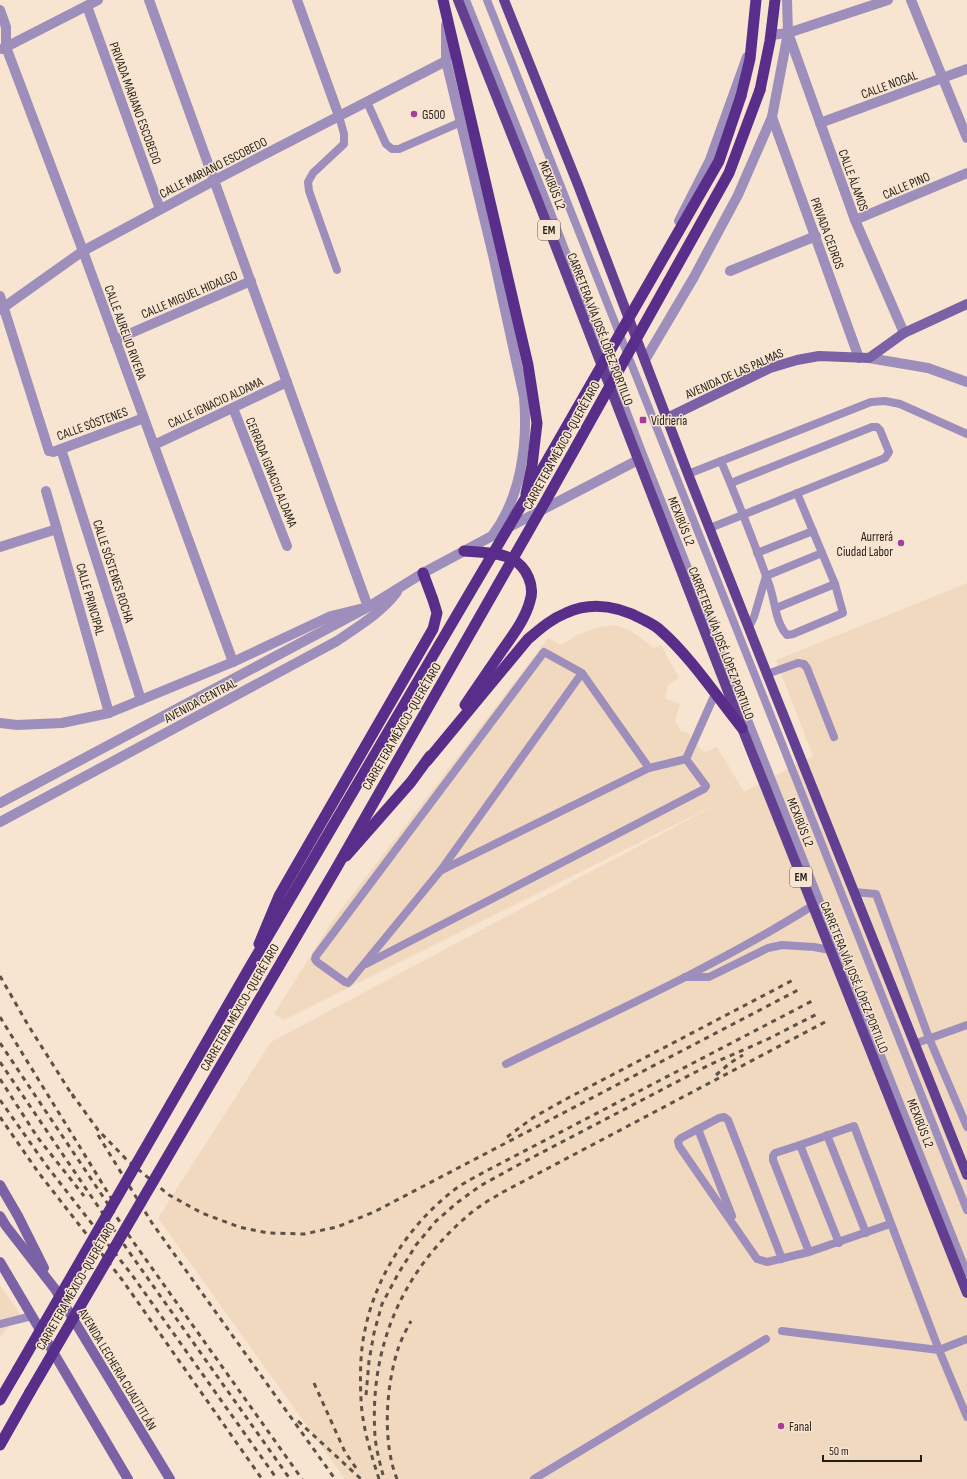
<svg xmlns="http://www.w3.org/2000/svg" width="967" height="1479" viewBox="0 0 967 1479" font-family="'Sofia Sans Condensed',sans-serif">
  <rect width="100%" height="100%" fill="#f7e5d1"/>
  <!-- built -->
  <g fill="#f1d9bf">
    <path d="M 967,583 L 967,1479 L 345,1479 L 158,1218 L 271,1042 L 723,801 L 284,1020 L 274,1014 L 331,923 L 548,638 L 561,645 L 579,634 L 600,627 L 615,625 L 630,630 L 654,648 L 661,645 L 679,678 L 668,685 L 665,698 L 680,704 L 675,721 L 681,731 L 691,734 L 689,740 L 705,752 L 717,747 L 744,792 L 813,756 L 776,660 Z"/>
    <path d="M 0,1285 L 20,1314 L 0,1337 Z"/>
  </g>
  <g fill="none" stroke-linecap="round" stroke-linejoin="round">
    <!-- service -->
    <g stroke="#9e8ebc" stroke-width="8">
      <path d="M 466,0 L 546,200 L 642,452 L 967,1273"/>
      <path d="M 487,0 L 967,1210"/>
      <path d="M 367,102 L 386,144 L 392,149 L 399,149 L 461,122"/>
      <path d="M 337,270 L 309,191 L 308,182 L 313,173 L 344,144 L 344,134 L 339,116"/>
      <path d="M 721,461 C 738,501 754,542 769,584 C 775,600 775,622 787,635 L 793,634 L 843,613 L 835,584 L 797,493"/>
      <path d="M 688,474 L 871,402 L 885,401 L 900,404 L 967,434"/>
      <path d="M 710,528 L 885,458 L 889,452 L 880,430 L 877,427 L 872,427 L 731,483"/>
      <path d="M 757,553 L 813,531"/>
      <path d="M 776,608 L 835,584"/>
      <path d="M 749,627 L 754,617 L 766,576 L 822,553"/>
      <path d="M 582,673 L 441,870 L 350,981 L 348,983 L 345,982 L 317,962 L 315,959 L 316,956 L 544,652 L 582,673 L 649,768 L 686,759 L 715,694"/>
      <path d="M 767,674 L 798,663 L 804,664 L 807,668 L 834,737"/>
      <path d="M 442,870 L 649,768"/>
      <path d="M 854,892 L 876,894 L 929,1038 L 967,1127"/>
      <path d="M 366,964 L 704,789 L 706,786 L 686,759"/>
      <path d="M 685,977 L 709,977 L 768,948 L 782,945 L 814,947 L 830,950"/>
      <path d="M 914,1044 L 967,1025"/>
      <path d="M 506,1064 C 609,1014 715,967 812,906"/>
      <path d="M 698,1129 L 732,1216"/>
      <path d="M 827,1135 L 866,1233"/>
      <path d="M 800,1145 L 839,1243"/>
      <path d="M 809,1252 L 773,1160 L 773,1156 L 775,1153 L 800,1145 L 854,1126 L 939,1350 L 967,1417"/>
      <path d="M 782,1259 L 728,1120 L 724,1117 L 719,1118 L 681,1138 L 678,1141 L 679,1146 L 757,1259 L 767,1262 L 809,1252 L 890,1224"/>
      <path d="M 0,1324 L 32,1316"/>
      <path d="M 782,1331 L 939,1350 L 967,1339"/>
      <path d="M 534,1479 L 766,1339"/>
    </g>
    <!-- pedestrian -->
    <path stroke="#9e8ebc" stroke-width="10" d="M 49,451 L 53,452 L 61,449 L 144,418"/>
    <!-- minor -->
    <g stroke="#9e8ebc" stroke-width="10">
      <path d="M 297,0 L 339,116"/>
      <path d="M 911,0 L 967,138"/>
      <path d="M 87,6 L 160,209"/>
      <path d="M 0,10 L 6,27 L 6,47 L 83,251 L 233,662"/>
      <path d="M 446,25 L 446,61 L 493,255 L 524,397 C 528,444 521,498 492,536"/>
      <path d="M 788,33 L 855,220 L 904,333"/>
      <path d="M 771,35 L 788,33 L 888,0"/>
      <path d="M 2,49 L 98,0"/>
      <path d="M 772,117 L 859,358"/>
      <path d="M 820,123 L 967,69"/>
      <path d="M 855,220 L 967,173"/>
      <path d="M 679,221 L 710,160 L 747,57"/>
      <path d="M 730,271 L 816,236"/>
      <path d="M 0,296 L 49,451"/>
      <path d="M 0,310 L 83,251 L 215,180 L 446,61"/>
      <path d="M 115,340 L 251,281"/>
      <path d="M 869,358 L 928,368 L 967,382"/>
      <path d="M 645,360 L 694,277 L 738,195 L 772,117 L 788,33 L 787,0"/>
      <path d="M 233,408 L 287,546"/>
      <path d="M 154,445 L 287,382"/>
      <path d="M 61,449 L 141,700"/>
      <path d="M 46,491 L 109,713"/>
      <path d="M 0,547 L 57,529"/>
      <path d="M 0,723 L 17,725 L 62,723 L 109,713 L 233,662 L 331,616 L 368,607 L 149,0"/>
    </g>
    <!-- tertiary -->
    <g stroke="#9e8ebc" stroke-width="10">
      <path d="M 0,803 L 368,607 L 423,573 L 492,536 L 638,460"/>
      <path d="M 0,822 L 337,641 C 359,626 381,613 397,592"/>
    </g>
    <!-- secondary -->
    <g stroke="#7b61a5" stroke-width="10">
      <path d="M 667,418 L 770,368 L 797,360 L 819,356 L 869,358 L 904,333 L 967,304"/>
      <path d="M 0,1185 L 18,1216 L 44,1268"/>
      <path d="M 0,1216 L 6,1226 L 55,1289 L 170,1479"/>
      <path d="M 0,1262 L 128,1479"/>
    </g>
    <!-- primary -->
    <g stroke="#633f92" stroke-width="10">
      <path d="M 458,0 L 538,201 L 742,728 L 967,1293"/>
      <path d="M 504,0 L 578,185 L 688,474 L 767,674 L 967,1175"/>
    </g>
    <!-- trunk -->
    <g stroke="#582e8a" stroke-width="11">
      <path d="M 443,0 L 528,365 L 537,423 L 532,466 L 526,494"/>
      <path d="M 760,90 L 770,41 L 775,0"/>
      <path d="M 741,96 L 750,59 L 756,0"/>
      <path d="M 464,551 C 478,552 500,552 512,559 C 527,567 535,586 530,601 C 525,620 512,636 501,652 C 489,670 477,687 465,705"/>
      <path d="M 427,761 L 528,639 C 540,629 551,619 566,613 C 592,601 620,607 644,620 C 650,623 656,626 660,630 C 690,656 717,697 742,728"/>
      <path d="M 346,856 L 411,782 L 430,756"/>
      <path d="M 259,944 L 279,896 L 433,629 L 437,613 L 433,600 L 423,573"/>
      <path d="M 0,1400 L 18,1369"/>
      <path d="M 0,1445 L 30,1392"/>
    </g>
    <!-- rail -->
    <g stroke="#5c5247" stroke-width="3" stroke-dasharray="5 5" stroke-linecap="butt">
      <path d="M 0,976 L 28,1025 L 74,1098"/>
      <path d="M 0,1017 L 113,1201"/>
      <path d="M 0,1043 L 132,1240 L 302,1479"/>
      <path d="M 0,1062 L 127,1249 L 290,1479"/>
      <path d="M 716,1075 L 730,1063 L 743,1055"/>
      <path d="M 0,1079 L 38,1138 L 84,1196"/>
      <path d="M 72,1094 L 98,1130 L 127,1160 L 169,1195 L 202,1213 L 239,1227 L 268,1233 L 304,1234 L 337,1227 L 374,1212 L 800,989"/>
      <path d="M 0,1100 L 46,1165 L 132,1275 L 277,1479"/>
      <path d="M 0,1117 L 38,1172 L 123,1281 L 262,1479"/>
      <path d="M 98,1135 L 152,1223 L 335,1479"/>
      <path d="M 507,1137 L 534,1117 L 568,1098 L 795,979"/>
      <path d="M 314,1383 L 345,1452 L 356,1468"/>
      <path d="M 366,1395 L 369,1361 L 374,1333 L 382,1304 L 398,1274 L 416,1245 L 436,1221 L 458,1202 L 480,1186 L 518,1165 L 709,1065 L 768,1039 L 819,1013"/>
      <path d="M 298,1421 L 361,1479"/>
      <path d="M 383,1475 C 380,1463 376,1449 375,1436 C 369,1346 403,1269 472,1212 C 482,1204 493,1198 503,1192 L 825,1022"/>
      <path d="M 379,1479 C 371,1454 362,1426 361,1399 C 360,1377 360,1352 365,1330 C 376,1275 410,1224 454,1190 C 465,1182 477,1176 488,1170 L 812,1001"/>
      <path d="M 397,1479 C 382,1442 386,1386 398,1349 C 401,1340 406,1330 411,1321"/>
    </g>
    <!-- trunk-bridge -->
    <g stroke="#582e8a" stroke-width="11">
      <path d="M 18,1369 L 251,965 L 525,499 L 719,161 L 741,96"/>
      <path d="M 30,1392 L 337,867 L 544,504 L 729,173 L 760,90"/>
    </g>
  </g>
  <!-- markers -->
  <g fill="#a63c9d" stroke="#f7e5d1" stroke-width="1.5">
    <circle cx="414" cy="114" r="4"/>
    <rect x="639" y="416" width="8" height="8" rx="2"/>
    <circle cx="901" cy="543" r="4"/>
    <circle cx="781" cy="1426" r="4"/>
  </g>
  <g text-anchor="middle" stroke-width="3" stroke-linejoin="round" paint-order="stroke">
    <!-- shield labels -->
    <g fill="#f7e5d1" stroke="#645a4f" stroke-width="1">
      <rect x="538" y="220" width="22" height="20" rx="3"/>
      <rect x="790" y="867" width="22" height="20" rx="3"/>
    </g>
    <g font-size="12" font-weight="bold" fill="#251e17">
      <text x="549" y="234">EM</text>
      <text x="801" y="881">EM</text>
    </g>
    <!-- street labels -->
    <g font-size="13" fill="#251e17" stroke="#f7e5d1">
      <text transform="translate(889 84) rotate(-20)" y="5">CALLE NOGAL</text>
      <text transform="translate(136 103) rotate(70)" y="5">PRIVADA MARIANO ESCOBEDO</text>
      <text transform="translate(213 167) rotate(-27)" y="5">CALLE MARIANO ESCOBEDO</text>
      <text transform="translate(854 180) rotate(70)" y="5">CALLE ÁLAMOS</text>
      <text transform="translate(553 185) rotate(68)" y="5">MEXIBÚS L2</text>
      <text transform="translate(906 185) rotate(-23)" y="5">CALLE PINO</text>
      <text transform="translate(828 233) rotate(70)" y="5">PRIVADA CEDROS</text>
      <text transform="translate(189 294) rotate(-23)" y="5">CALLE MIGUEL HIDALGO</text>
      <text transform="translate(601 329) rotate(69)" y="5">CARRETERA VÍA JOSÉ LÓPEZ PORTILLO</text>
      <text transform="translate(126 332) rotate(70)" y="5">CALLE AURELIO RIVERA</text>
      <text transform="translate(734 373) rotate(-24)" y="5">AVENIDA DE LAS PALMAS</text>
      <text transform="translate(215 402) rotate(-25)" y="5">CALLE IGNACIO ALDAMA</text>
      <text transform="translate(92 423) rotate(-20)" y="5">CALLE SÓSTENES</text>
      <text transform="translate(561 445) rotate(-61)" y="5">CARRETERA MÉXICO-QUERÉTARO</text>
      <text transform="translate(272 472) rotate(68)" y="5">CERRADA IGNACIO ALDAMA</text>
      <text transform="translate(682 521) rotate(68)" y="5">MEXIBÚS L2</text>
      <text transform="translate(114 571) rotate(72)" y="5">CALLE SÓSTENES ROCHA</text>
      <text transform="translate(91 599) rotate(74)" y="5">CALLE PRINCIPAL</text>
      <text transform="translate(722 643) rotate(69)" y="5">CARRETERA VÍA JOSÉ LÓPEZ PORTILLO</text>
      <text transform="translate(200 700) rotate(-28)" y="5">AVENIDA CENTRAL</text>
      <text transform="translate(401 726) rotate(-60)" y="5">CARRETERA MÉXICO-QUERÉTARO</text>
      <text transform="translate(801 822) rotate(68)" y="5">MEXIBÚS L2</text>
      <text transform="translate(855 977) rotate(68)" y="5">CARRETERA VÍA JOSÉ LÓPEZ PORTILLO</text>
      <text transform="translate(239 1007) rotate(-60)" y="5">CARRETERA MÉXICO-QUERÉTARO</text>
      <text transform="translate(921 1123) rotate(68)" y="5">MEXIBÚS L2</text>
      <text transform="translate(75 1286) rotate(-60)" y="5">CARRETERA MÉXICO-QUERÉTARO</text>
      <text transform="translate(118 1369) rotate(59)" y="5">AVENIDA LECHERIA CUAUTITLÁN</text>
    </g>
    <!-- poi labels -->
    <g font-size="13" fill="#251e17" stroke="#f7e5d1" text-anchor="start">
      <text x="422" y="119">G500</text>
      <text x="651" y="425">Vidrieria</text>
      <text x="893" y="541" text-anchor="end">Aurrerá<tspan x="893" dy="15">Ciudad Labor</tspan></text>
      <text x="789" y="1431">Fanal</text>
    </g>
  </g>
  <!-- scale -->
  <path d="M823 1455v6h98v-6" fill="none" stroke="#251e17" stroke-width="2"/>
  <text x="829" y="1455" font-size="12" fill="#251e17" stroke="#f7e5d1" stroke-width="3" paint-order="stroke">50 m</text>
</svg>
